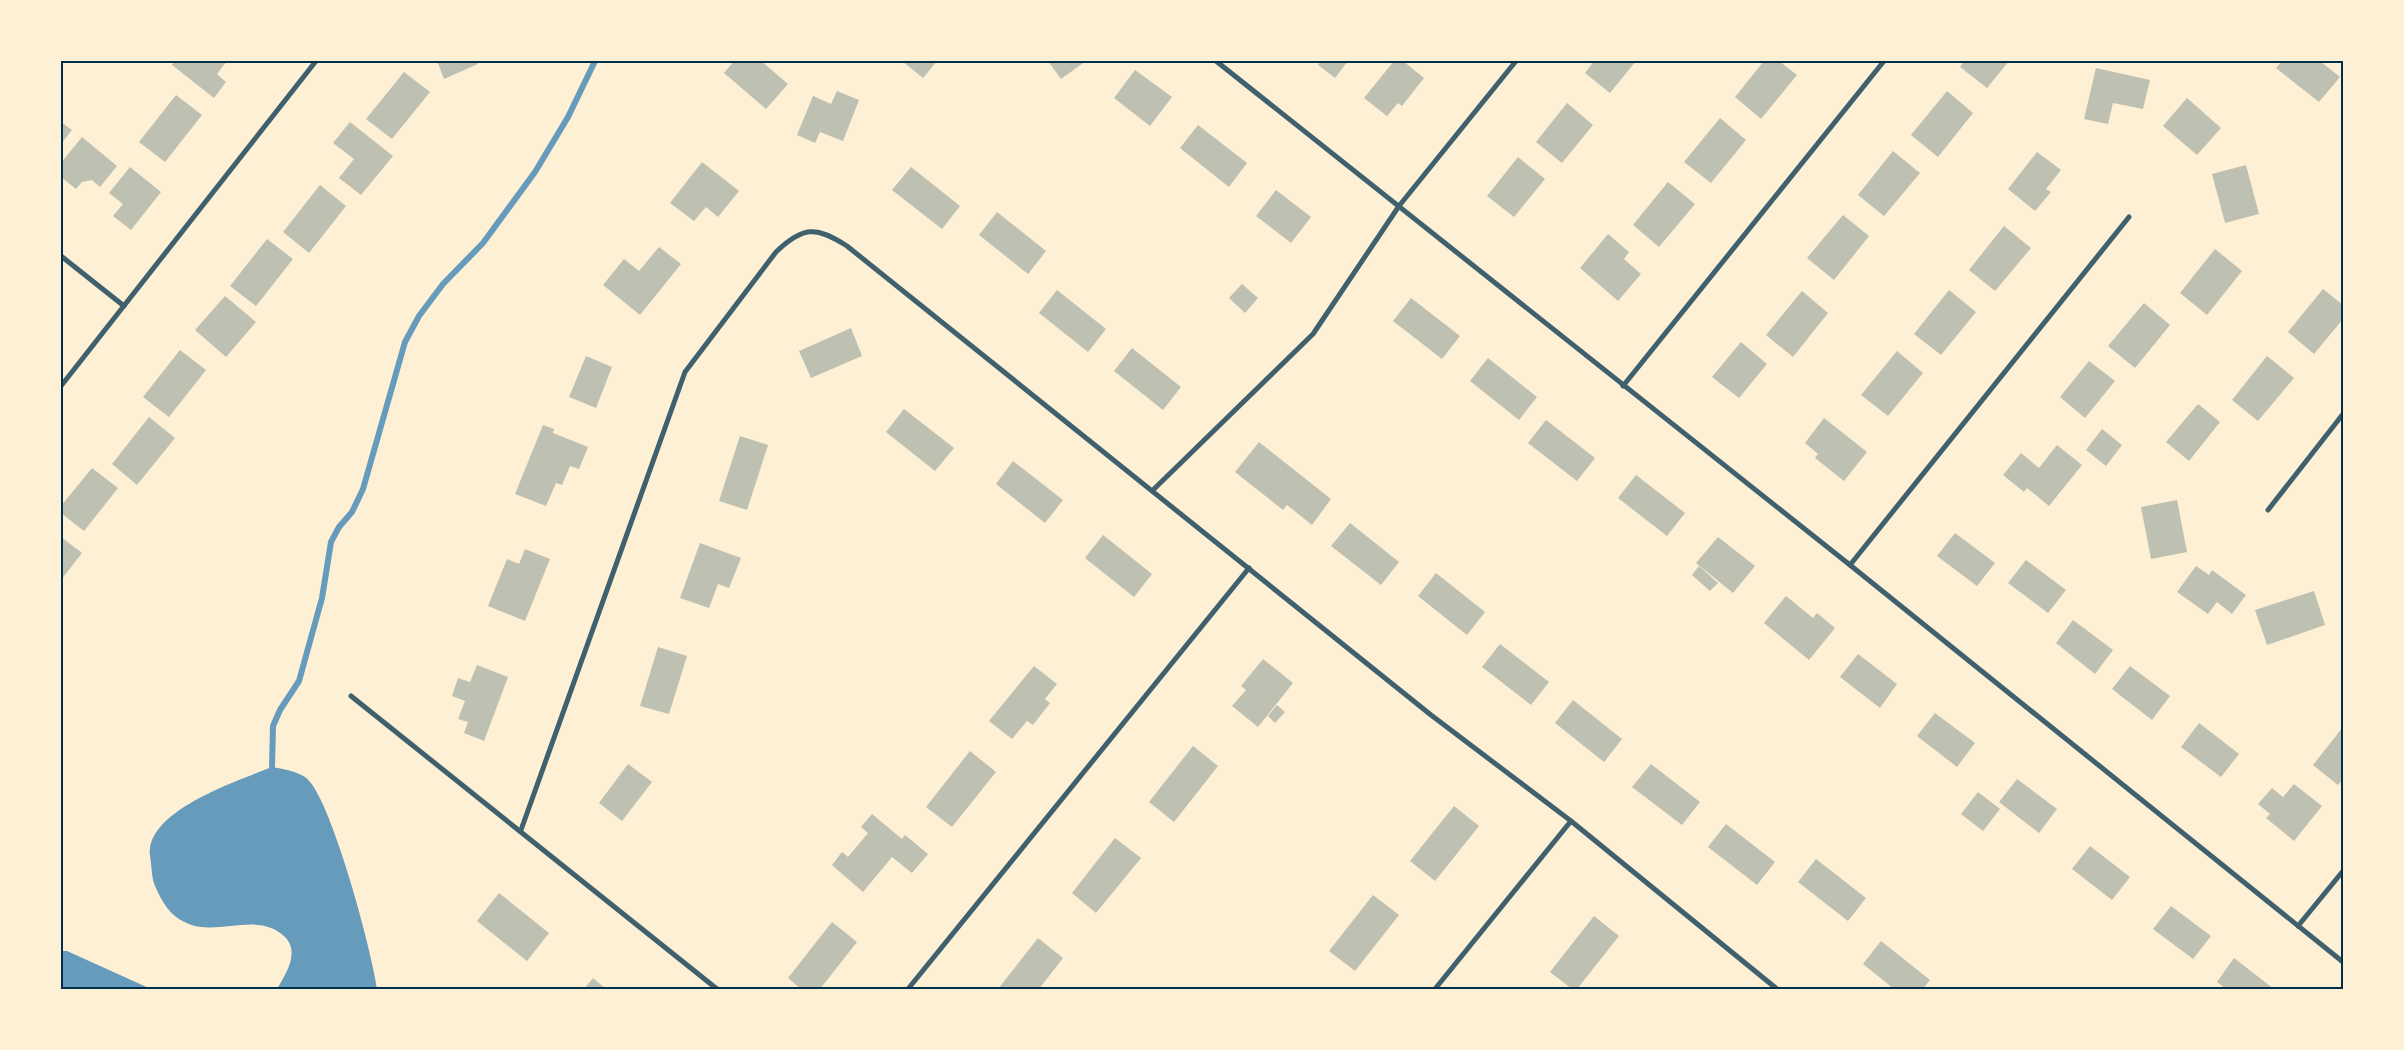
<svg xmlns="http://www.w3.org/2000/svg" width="2404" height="1050" viewBox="0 0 2404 1050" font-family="'Fira Sans Condensed',sans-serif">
  <rect width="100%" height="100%" fill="#fdf0d5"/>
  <!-- water -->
  <g fill="#669bbc">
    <path d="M 272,767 C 283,769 296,771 305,777 C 330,793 373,955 377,989 L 277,989 C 286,974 300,952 285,937 C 259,911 219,936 189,924 C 171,917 163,904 155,886 C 152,879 152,872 151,864 C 151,859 149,854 150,849 C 154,808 240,780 272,767 Z"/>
    <path d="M 61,951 L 67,951 L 151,989 L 61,989 Z"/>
  </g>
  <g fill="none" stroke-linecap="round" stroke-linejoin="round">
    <!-- stream -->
    <path stroke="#669bbc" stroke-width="6" d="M 272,767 L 273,726 L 280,710 L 299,681 L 322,598 L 331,542 L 339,527 L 352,512 L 363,489 L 405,342 L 419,316 L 443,284 L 483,243 L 535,172 L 568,117 L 595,61"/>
  </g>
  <!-- building -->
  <g fill="#bec0b2">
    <path d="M 174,61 L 227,61 L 217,74 L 226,82 L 214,98 L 172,65 Z"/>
    <path d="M 437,61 L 477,61 L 478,64 L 444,79 Z"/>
    <path d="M 734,61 L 761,61 L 788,84 L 766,109 L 724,73 Z"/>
    <path d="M 902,61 L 937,61 L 923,78 Z"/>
    <path d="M 1048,61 L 1086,61 L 1061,79 Z"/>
    <path d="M 1321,61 L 1348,61 L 1335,78 L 1318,65 Z"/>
    <path d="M 1394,61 L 1403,61 L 1424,78 L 1402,106 L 1398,103 L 1387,116 L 1364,98 Z"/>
    <path d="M 1594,61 L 1636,61 L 1610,93 L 1585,73 Z"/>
    <path d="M 1764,61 L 1779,61 L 1797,75 L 1761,119 L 1735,97 Z"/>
    <path d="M 1964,61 L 2009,61 L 1987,88 L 1960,67 Z"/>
    <path d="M 2282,61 L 2320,61 L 2340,77 L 2319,102 L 2276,68 Z"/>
    <path d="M 2096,68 L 2150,80 L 2143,109 L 2113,103 L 2108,124 L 2084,119 Z"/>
    <path d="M 1135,70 L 1172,97 L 1150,126 L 1114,98 Z"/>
    <path d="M 404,72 L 430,92 L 392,139 L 366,119 Z"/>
    <path d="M 837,91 L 859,100 L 843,141 L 820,132 L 815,143 L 797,135 L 813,96 L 831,104 Z"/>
    <path d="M 1947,91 L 1973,113 L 1938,157 L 1911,135 Z"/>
    <path d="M 176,95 L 202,115 L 165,162 L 139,142 Z"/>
    <path d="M 2187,98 L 2221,128 L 2197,155 L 2163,126 Z"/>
    <path d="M 1567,103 L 1593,125 L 1562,163 L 1536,142 Z"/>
    <path d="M 1720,118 L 1746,140 L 1711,183 L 1684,162 Z"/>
    <path d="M 61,122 L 72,130 L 61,144 Z"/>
    <path d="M 350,122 L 393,156 L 361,195 L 339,178 L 354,159 L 333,143 Z"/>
    <path d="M 1198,125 L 1247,163 L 1229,187 L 1180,148 Z"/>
    <path d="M 82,137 L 117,166 L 100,187 L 92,180 L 82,182 L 76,189 L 61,177 L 61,163 Z"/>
    <path d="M 1893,151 L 1920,173 L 1884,216 L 1858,195 Z"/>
    <path d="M 2037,152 L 2061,170 L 2046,189 L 2051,192 L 2035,211 L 2008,189 Z"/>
    <path d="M 1518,157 L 1545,179 L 1514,217 L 1487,196 Z"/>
    <path d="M 702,162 L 739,191 L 718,217 L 706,207 L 694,221 L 670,203 Z"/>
    <path d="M 2246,165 L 2259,214 L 2225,223 L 2212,174 Z"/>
    <path d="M 130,167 L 161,192 L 131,230 L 113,216 L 123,204 L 109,193 Z"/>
    <path d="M 911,167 L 960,206 L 942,229 L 892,190 Z"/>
    <path d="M 1668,182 L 1695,204 L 1659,247 L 1633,225 Z"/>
    <path d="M 320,185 L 346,206 L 309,253 L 283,232 Z"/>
    <path d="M 1276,190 L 1311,217 L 1291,243 L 1256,216 Z"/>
    <path d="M 997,212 L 1046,251 L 1028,274 L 979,235 Z"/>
    <path d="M 1843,215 L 1869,236 L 1834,280 L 1807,258 Z"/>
    <path d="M 2004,226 L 2031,248 L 1995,291 L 1969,270 Z"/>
    <path d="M 1608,234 L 1629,252 L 1624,259 L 1641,274 L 1618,301 L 1580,268 Z"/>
    <path d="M 267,239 L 293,259 L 256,306 L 230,286 Z"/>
    <path d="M 659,247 L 681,264 L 640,315 L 603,285 L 624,259 L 639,271 Z"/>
    <path d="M 2215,249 L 2242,271 L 2207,315 L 2180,293 Z"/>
    <path d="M 1242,284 L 1258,298 L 1245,313 L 1229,298 Z"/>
    <path d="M 2323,289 L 2343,305 L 2343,319 L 2314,354 L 2288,332 Z"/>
    <path d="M 1057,290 L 1106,329 L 1088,352 L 1039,313 Z"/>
    <path d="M 1949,290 L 1976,312 L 1941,355 L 1914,334 Z"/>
    <path d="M 1802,291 L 1828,313 L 1793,357 L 1766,335 Z"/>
    <path d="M 225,296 L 256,322 L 226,357 L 195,330 Z"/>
    <path d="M 1411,298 L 1460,336 L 1442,359 L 1393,321 Z"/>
    <path d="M 2144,303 L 2170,325 L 2135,368 L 2108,346 Z"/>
    <path d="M 851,328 L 862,356 L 811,378 L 799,351 Z"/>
    <path d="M 1741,342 L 1767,364 L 1739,398 L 1712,377 Z"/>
    <path d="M 1132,348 L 1181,387 L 1163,410 L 1114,371 Z"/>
    <path d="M 180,350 L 206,370 L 169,417 L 143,397 Z"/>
    <path d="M 1897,351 L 1923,373 L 1888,416 L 1861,395 Z"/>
    <path d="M 586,356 L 612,367 L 596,408 L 569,397 Z"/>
    <path d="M 2267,356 L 2294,378 L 2258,421 L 2232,400 Z"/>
    <path d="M 1488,358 L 1537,397 L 1519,420 L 1470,381 Z"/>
    <path d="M 2089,361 L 2115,381 L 2085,418 L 2060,397 Z"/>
    <path d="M 2198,404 L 2220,422 L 2189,461 L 2166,442 Z"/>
    <path d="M 904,409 L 954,448 L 935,471 L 886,432 Z"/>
    <path d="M 149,417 L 175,438 L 137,485 L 112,464 Z"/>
    <path d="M 1824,418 L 1867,452 L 1844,481 L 1815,458 L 1818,454 L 1805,443 Z"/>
    <path d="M 1546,420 L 1595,458 L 1577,481 L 1528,443 Z"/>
    <path d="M 543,425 L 554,429 L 553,433 L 588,447 L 579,469 L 570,466 L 562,485 L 556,483 L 546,506 L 515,494 Z"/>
    <path d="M 2102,429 L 2122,445 L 2106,466 L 2086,450 Z"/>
    <path d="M 740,436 L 768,445 L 747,510 L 719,501 Z"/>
    <path d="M 1259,442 L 1331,499 L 1312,525 L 1287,505 L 1283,510 L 1235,472 Z"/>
    <path d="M 2057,445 L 2082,465 L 2049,506 L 2027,488 L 2024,492 L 2003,475 L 2021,453 L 2039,468 Z"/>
    <path d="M 1013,461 L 1063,500 L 1045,523 L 996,484 Z"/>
    <path d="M 92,468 L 118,488 L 84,531 L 61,513 L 61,506 Z"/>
    <path d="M 1636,475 L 1685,513 L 1667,536 L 1618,498 Z"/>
    <path d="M 2177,500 L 2187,552 L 2151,559 L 2141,507 Z"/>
    <path d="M 1350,523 L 1399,562 L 1381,585 L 1331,546 Z"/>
    <path d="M 1955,533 L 1995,563 L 1977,586 L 1937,556 Z"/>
    <path d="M 1103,535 L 1152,574 L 1134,597 L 1085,558 Z"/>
    <path d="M 61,537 L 82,553 L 61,580 Z"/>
    <path d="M 1718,537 L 1755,566 L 1733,593 L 1696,563 Z"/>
    <path d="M 700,543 L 741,558 L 729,588 L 718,584 L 709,608 L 680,598 Z"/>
    <path d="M 525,549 L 550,559 L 525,621 L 488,606 L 507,559 L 519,564 Z"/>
    <path d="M 2026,560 L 2066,590 L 2048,613 L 2008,583 Z"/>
    <path d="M 1699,566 L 1718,583 L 1710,591 L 1692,575 Z"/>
    <path d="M 2196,566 L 2209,575 L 2212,570 L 2246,595 L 2232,614 L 2217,602 L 2208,614 L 2177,592 Z"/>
    <path d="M 1436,573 L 1485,612 L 1467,635 L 1418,596 Z"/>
    <path d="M 2314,591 L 2325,625 L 2267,645 L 2255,610 Z"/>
    <path d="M 1786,596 L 1813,618 L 1817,613 L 1835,628 L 1809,660 L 1764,623 Z"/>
    <path d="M 2073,620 L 2113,650 L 2095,674 L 2056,643 Z"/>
    <path d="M 1500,644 L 1549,682 L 1531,705 L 1482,667 Z"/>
    <path d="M 658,647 L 687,656 L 669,714 L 640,706 Z"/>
    <path d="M 1858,654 L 1897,684 L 1880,708 L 1840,677 Z"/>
    <path d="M 1263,659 L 1293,683 L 1258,727 L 1232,706 L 1246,690 L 1241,686 Z"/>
    <path d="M 477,665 L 508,677 L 484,741 L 464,733 L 468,722 L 458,719 L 465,701 L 452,696 L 458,678 L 470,682 Z"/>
    <path d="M 1034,666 L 1057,684 L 1045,699 L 1050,703 L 1033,725 L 1027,721 L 1012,739 L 989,721 Z"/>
    <path d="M 2130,666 L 2170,696 L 2152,720 L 2112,689 Z"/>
    <path d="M 1573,700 L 1622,739 L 1604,762 L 1555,723 Z"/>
    <path d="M 1277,705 L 1285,712 L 1275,723 L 1268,716 Z"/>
    <path d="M 1935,713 L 1975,743 L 1957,767 L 1917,736 Z"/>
    <path d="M 2199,723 L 2239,754 L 2221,777 L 2181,747 Z"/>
    <path d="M 2343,727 L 2343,779 L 2338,785 L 2313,765 Z"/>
    <path d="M 1193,746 L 1218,766 L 1174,822 L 1149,802 Z"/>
    <path d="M 970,751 L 996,772 L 952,827 L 926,807 Z"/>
    <path d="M 628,764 L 652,782 L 622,821 L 599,803 Z"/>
    <path d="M 1651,764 L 1700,802 L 1682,825 L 1632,787 Z"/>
    <path d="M 2017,779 L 2057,809 L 2039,833 L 1999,802 Z"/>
    <path d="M 2294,784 L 2322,806 L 2294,841 L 2266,818 L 2270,814 L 2258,804 L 2272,788 L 2283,797 Z"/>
    <path d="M 1978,792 L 2000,809 L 1983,831 L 1961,814 Z"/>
    <path d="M 1454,806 L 1479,826 L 1435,881 L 1410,861 Z"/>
    <path d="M 872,814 L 902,839 L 905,835 L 928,854 L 912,873 L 892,857 L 863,892 L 832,865 L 842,852 L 848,857 L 868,833 L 861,827 Z"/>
    <path d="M 1726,824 L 1775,862 L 1757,885 L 1708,847 Z"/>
    <path d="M 1115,838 L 1141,858 L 1096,913 L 1072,893 Z"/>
    <path d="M 2090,846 L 2130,877 L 2112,900 L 2072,869 Z"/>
    <path d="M 1816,859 L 1866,898 L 1848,921 L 1798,882 Z"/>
    <path d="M 499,893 L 549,933 L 527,961 L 477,921 Z"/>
    <path d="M 1373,895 L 1399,915 L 1355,971 L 1329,951 Z"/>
    <path d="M 2171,906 L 2211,936 L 2193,959 L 2153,929 Z"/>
    <path d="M 1594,916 L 1619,936 L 1577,989 L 1572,989 L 1550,972 Z"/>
    <path d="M 832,922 L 857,942 L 820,989 L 801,989 L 788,978 Z"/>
    <path d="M 1038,938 L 1063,958 L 1039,989 L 998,989 Z"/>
    <path d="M 1881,941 L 1930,980 L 1923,989 L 1894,989 L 1863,964 Z"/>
    <path d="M 2234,958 L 2274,989 L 2226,989 L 2217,982 Z"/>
    <path d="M 593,978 L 606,989 L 584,989 Z"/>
  </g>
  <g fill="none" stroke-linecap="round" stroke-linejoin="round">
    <!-- minor -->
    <g stroke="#3f606c" stroke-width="5">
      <path d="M 1216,61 L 1850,565 L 2343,962"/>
      <path d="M 61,256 L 124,306"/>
      <path d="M 61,386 L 316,61"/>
      <path d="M 1623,386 L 1884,61"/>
      <path d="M 1153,490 L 1313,334 L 1399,206 L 1516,61"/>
      <path d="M 2268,510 L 2343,414"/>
      <path d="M 1850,565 L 2129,217"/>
      <path d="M 351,696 L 717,989"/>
      <path d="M 521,830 L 685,372 L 776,252 C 803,226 816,226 847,246 L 1431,715 L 1571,821 L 1777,989"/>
      <path d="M 2298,926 L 2343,871"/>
      <path d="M 908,989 L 1249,568"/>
      <path d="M 1435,989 L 1571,821"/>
    </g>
  </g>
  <!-- border -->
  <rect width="2404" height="1050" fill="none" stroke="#fdf0d5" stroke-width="125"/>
  <rect x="62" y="62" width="2280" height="926" fill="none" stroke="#003049" stroke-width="2"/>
</svg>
